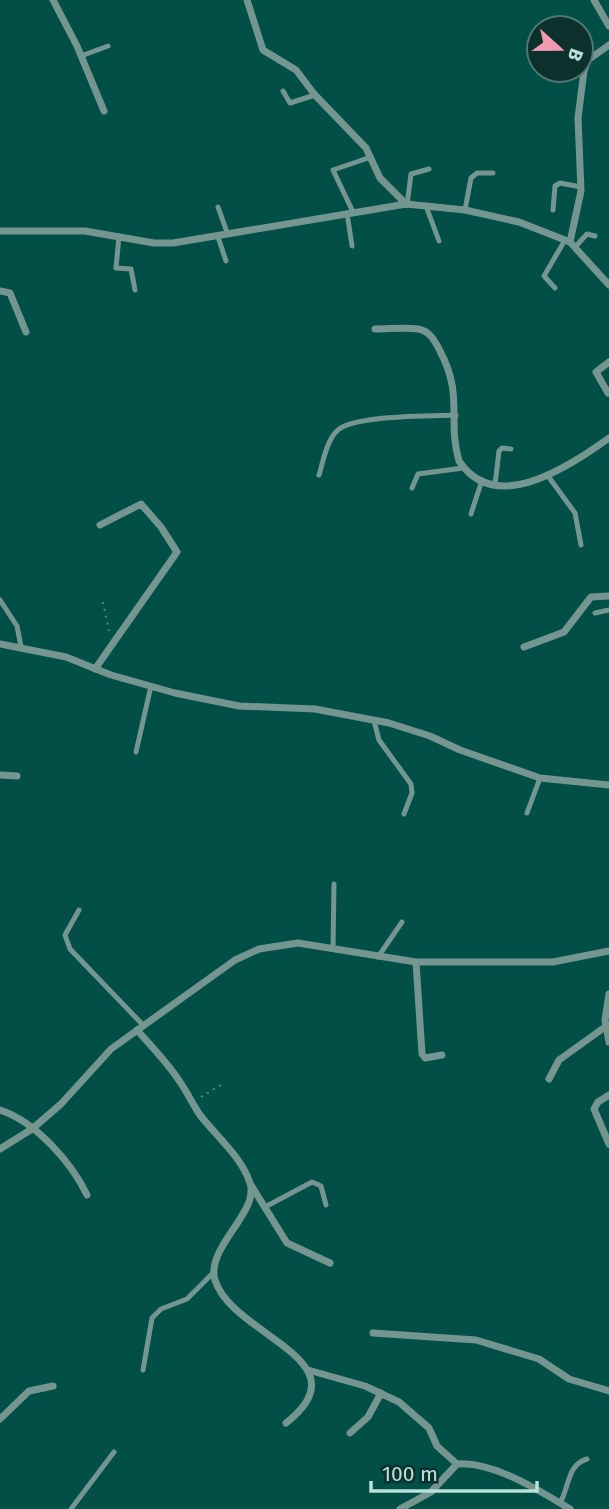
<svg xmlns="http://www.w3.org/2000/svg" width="609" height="1509" viewBox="0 0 609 1509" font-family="'Fira Sans',sans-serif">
  <rect width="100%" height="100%" fill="#014f47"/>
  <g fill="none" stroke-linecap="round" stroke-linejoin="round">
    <!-- path -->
    <g stroke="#4b8a82" stroke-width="2" stroke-dasharray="2 5" stroke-linecap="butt">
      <path d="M 103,602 L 109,631"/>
      <path d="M 201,1097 L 224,1083"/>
    </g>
    <!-- lane -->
    <g stroke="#759690" stroke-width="5">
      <path d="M 81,56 L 108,46"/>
      <path d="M 283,91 L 290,103 L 315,95"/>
      <path d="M 407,205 L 411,174 L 429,169"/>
      <path d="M 426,206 L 439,241"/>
      <path d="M 218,207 L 228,235"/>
      <path d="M 465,210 L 471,178 L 477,173 L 493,173"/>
      <path d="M 553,210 L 555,186 L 560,183 L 581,187"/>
      <path d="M 353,212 L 333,170 L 371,157"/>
      <path d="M 347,213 L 352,246"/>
      <path d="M 119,236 L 116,268 L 131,269 L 135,290"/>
      <path d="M 218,237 L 226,261"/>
      <path d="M 576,246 L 587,234 L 595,236"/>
      <path d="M 555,288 L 544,276 L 565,240"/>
      <path d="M 319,475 C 323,462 327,439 338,430 C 354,415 432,416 456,415"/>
      <path d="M 548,476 L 575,513 L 581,545"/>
      <path d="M 495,485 L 499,451 L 502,448 L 511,449"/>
      <path d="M 412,488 L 418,474 L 463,468"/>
      <path d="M 471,514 L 482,480"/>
      <path d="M 0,600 L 17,626 L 21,647"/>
      <path d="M 595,613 L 609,610"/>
      <path d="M 374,721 L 379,740 L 411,784 L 412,793 L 404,814"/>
      <path d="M 136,752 L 151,686"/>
      <path d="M 527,813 L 540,778"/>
      <path d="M 79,910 L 65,935 L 70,949 L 143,1025"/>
      <path d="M 333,949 L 334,884"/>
      <path d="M 378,957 L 402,922"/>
      <path d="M 265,1207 L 312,1182 L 321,1186 L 326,1205"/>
      <path d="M 143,1370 L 152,1318 L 161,1309 L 187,1299 L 214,1272"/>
      <path d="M 560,1503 C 570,1485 567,1465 587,1459"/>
      <path d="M 71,1509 L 114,1452"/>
    </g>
    <!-- street -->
    <g stroke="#759690" stroke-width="7">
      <path d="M 53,0 L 77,46 L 104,111"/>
      <path d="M 247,0 L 263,50 L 296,70 L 315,95 L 366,148 L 380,178 L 406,204"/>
      <path d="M 594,0 L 609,26"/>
      <path d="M 0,231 L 85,231 L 154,243 L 173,243 L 406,204 L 465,210 L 519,222 L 570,242 L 609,285"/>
      <path d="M 570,242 L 581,191 L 578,118 L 584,71 L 588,60 L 609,45"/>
      <path d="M 0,291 L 10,293 L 26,332"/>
      <path d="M 375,329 C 389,329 405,327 418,329 C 430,331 435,341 440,351 C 464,396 447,420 459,461 C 496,517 571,465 609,438"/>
      <path d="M 608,393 L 596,372 L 609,362"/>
      <path d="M 0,644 L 66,657 L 111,675 L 175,693 L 239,706 L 315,709 L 389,723 L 430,736 L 460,750 L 540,778 L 609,785"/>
      <path d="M 524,647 L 564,632 L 591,597 L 609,596"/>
      <path d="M 95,669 L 177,552 L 161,527 L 141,504 L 100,525"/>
      <path d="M 0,775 L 17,776"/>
      <path d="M 416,962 L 422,1054 L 425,1058 L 442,1055"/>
      <path d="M 609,994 L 605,1020 L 609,1042"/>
      <path d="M 137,1030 C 151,1046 166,1061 178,1079 C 186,1090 192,1103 200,1115 C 217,1137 241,1156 250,1183 C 252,1188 251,1194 250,1199 C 243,1224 207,1253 215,1280 C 232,1336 367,1360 286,1423"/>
      <path d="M 549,1079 L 559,1060 L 605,1027"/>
      <path d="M 609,1095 L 598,1102 L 594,1109 L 609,1144"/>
      <path d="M 0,1110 C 35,1121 72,1163 87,1195"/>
      <path d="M 0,1149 L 32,1129 L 61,1104 L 111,1049 L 235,960 L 259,949 L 298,943 L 416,962 L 553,962 L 609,951"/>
      <path d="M 251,1185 L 287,1243 L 330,1263"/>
      <path d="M 373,1333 L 476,1340 L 539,1359 L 569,1379 L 609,1391"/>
      <path d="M 308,1370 L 365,1386 L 399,1402 L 429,1428 L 437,1446 L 457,1464"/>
      <path d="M 0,1419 L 29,1391 L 53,1386"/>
      <path d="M 350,1433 L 368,1417 L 381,1393"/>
      <path d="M 400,1509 L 431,1492 L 457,1464 C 493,1461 540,1491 570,1509"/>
    </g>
  </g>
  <!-- north arrow -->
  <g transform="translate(560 49) rotate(111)"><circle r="33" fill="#0c312c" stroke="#517771" stroke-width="2"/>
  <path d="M0-5L12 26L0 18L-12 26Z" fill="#f19ab1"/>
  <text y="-10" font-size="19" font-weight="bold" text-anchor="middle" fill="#b9e1d9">B</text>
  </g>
  <!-- scale -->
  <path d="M371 1481v10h166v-10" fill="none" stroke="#b9e1d9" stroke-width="3.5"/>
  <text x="382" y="1481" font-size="21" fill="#b9e1d9" stroke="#0c312c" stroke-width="5" paint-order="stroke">100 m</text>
</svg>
